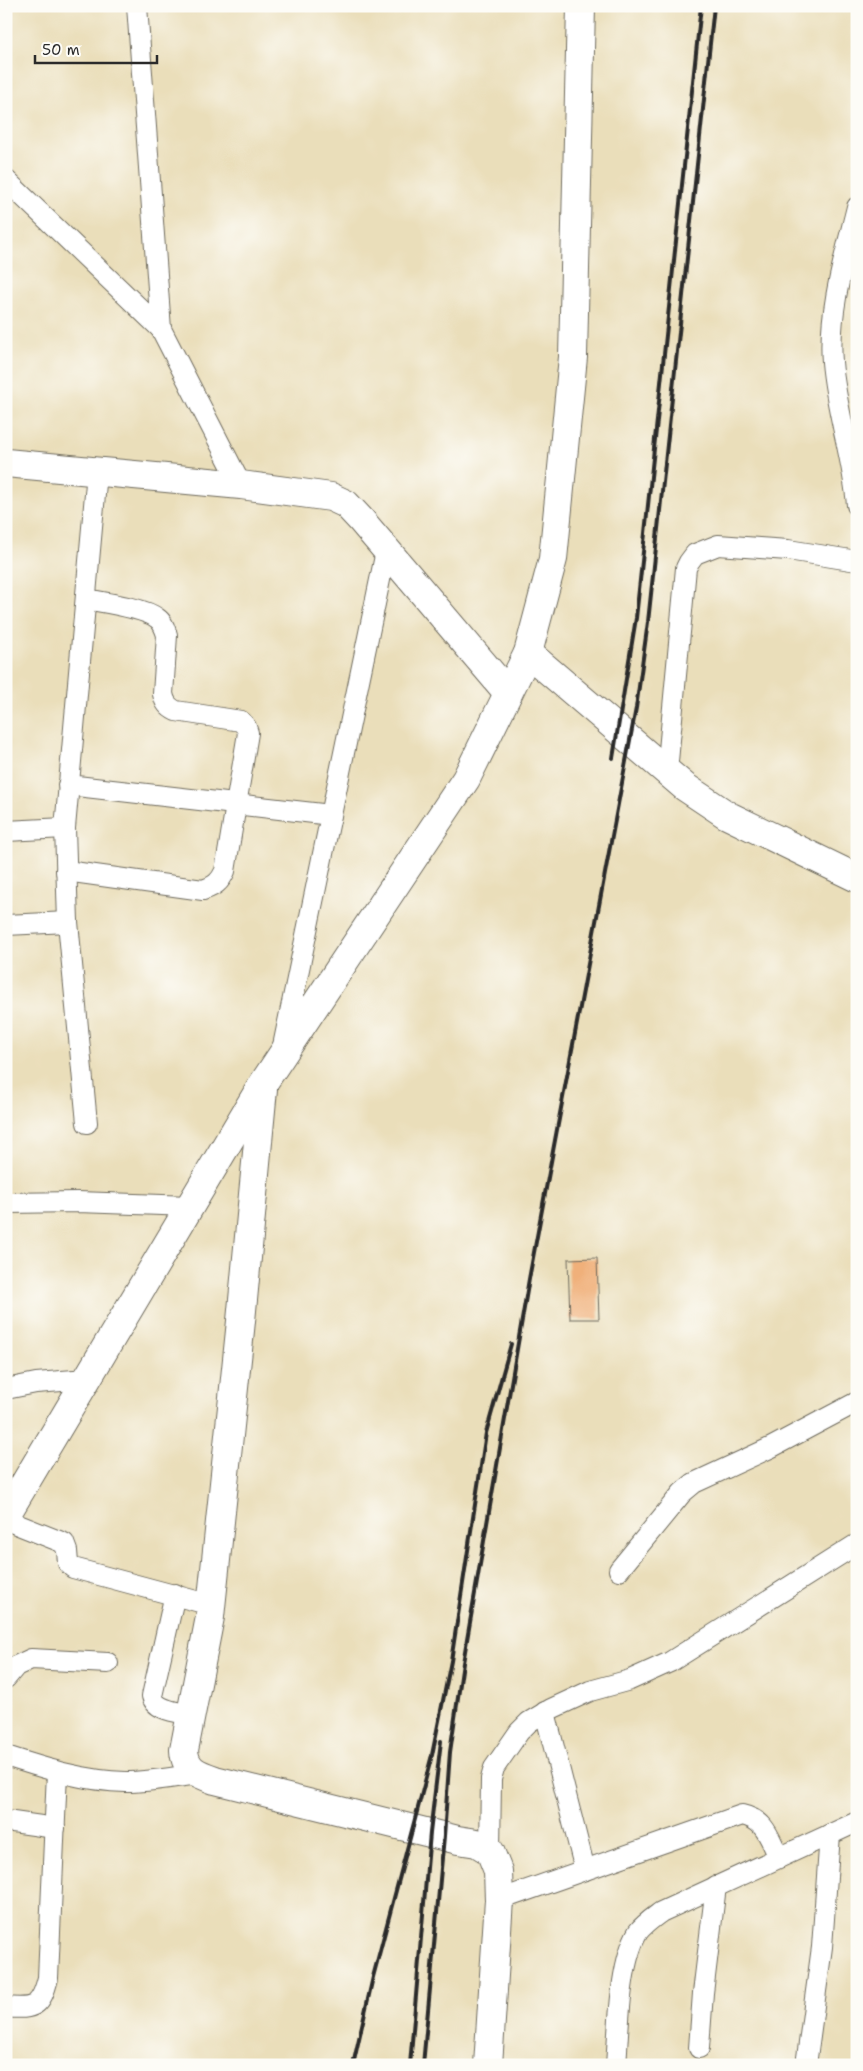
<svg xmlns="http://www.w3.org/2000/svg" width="863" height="2071" viewBox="0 0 863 2071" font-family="'Shantell Sans',sans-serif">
  <rect width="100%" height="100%" fill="#fdfcf7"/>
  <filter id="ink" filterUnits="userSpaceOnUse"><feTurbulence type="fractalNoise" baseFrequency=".02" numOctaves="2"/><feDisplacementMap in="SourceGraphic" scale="10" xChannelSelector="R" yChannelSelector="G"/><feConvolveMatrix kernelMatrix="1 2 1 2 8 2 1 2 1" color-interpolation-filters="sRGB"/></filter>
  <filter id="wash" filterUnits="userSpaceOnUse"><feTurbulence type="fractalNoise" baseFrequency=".0096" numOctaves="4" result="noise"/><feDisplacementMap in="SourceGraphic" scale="20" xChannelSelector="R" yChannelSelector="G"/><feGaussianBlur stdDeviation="1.12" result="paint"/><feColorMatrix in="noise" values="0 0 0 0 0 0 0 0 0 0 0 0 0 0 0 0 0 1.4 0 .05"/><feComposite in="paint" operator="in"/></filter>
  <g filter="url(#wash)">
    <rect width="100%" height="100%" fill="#eadeba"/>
    <g id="blocks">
      <!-- building -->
      <path fill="#f0b07a" d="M 597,1258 L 599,1319 L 570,1319 L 568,1259 Z"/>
    </g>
  </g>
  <g filter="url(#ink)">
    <use href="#blocks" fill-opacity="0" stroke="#6e6a5d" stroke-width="1"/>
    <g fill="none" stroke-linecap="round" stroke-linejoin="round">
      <!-- street casing -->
      <g stroke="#6e6a5d" stroke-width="22">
        <g id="street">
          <path d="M 137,6 L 161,329 L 241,485"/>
          <path d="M 6,180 L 161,329"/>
          <path d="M 857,207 C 845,256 828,311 832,362 C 836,411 853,457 857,505"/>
          <path d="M 667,772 L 686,568 L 689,562 L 695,554 L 718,545 L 788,550 L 857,561"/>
          <path d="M 68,785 L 331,815"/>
          <path d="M 6,831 L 65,828"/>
          <path d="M 66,871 L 203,890 C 215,886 220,882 225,871 L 248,733 L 246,727 L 241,721 L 176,711 C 168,707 165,703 163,694 L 167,635 C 165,629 163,622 157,618 C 145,608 102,602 86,599"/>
          <path d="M 6,925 L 68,922"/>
          <path d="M 283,1046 L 386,551"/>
          <path d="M 87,1123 L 68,922 L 65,828 L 97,472"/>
          <path d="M 6,1203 L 78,1202 L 190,1206"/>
          <path d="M 6,1389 L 36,1383 L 87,1379"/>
          <path d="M 6,1520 L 64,1543 L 67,1551 L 68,1563 L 73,1568 L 211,1605"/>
          <path d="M 619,1570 L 682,1493 L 694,1483 L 772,1447 L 857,1402"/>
          <path d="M 175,1594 L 152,1696 C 155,1711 179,1712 191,1715"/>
          <path d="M 6,1678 L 16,1666 L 31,1659 L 108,1663"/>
          <path d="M 545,1712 L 585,1870"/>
          <path d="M 6,1756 C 46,1769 84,1781 126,1782 C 150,1782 174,1777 198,1774"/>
          <path d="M 6,1821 L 55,1828"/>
          <path d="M 490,1851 L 491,1779 L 494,1768 L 519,1732 L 529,1722 L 551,1709 L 590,1691 L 630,1680 L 670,1662 L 857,1544"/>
          <path d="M 499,1900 L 742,1815 C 766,1820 769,1838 779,1857"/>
          <path d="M 6,2007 C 35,2010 41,2006 48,1978 L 57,1772"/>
          <path d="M 699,2048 L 703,1993 L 716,1886"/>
          <path d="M 616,2065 C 619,2028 619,1964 638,1932 C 644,1924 653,1918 661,1912 L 857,1822"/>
          <path d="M 806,2065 L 822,1947 L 830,1834"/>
        </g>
      </g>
      <!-- secondary casing -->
      <g stroke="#6e6a5d" stroke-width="30">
        <g id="secondary">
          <path d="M 6,463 L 241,485 L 331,497 L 346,504 L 361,520 L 508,693"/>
          <path d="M 528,653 L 685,787 L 727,815 L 857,878"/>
          <path d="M 263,1089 L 241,1321 L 210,1617 L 184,1750 C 185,1770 198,1774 215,1780 L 458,1840 L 477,1843 L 490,1851 L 498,1871 L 499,1900 L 488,2065"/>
          <path d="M 6,1515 L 264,1082 L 466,779 L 528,653 L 553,559 L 573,357 L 581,6"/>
        </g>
      </g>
      <!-- street -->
      <use href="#street" stroke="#fff" stroke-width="20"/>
      <!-- secondary -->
      <use href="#secondary" stroke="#fff" stroke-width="28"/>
      <!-- rail -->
      <g stroke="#2b2b2b" stroke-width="4">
        <path d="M 613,758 L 636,618 L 701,6"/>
        <path d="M 353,2065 L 373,1977 L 432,1755 L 451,1661 L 486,1433 L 511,1344"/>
        <path d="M 410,2065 L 430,1833 L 441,1741"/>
        <path d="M 423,2065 L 444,1836 L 450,1752 L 463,1663 L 529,1279 L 636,708 L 648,622 L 714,6"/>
      </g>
    </g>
  </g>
  <!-- margin -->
  <rect width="863" height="2071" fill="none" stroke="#fdfcf7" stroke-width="25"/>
  <!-- scale -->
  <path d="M35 55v8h122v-8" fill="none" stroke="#2b2b2b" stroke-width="2.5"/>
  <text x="42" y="55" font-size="15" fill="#2b2b2b" stroke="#fdfcf7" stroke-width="4" paint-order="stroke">50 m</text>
</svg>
